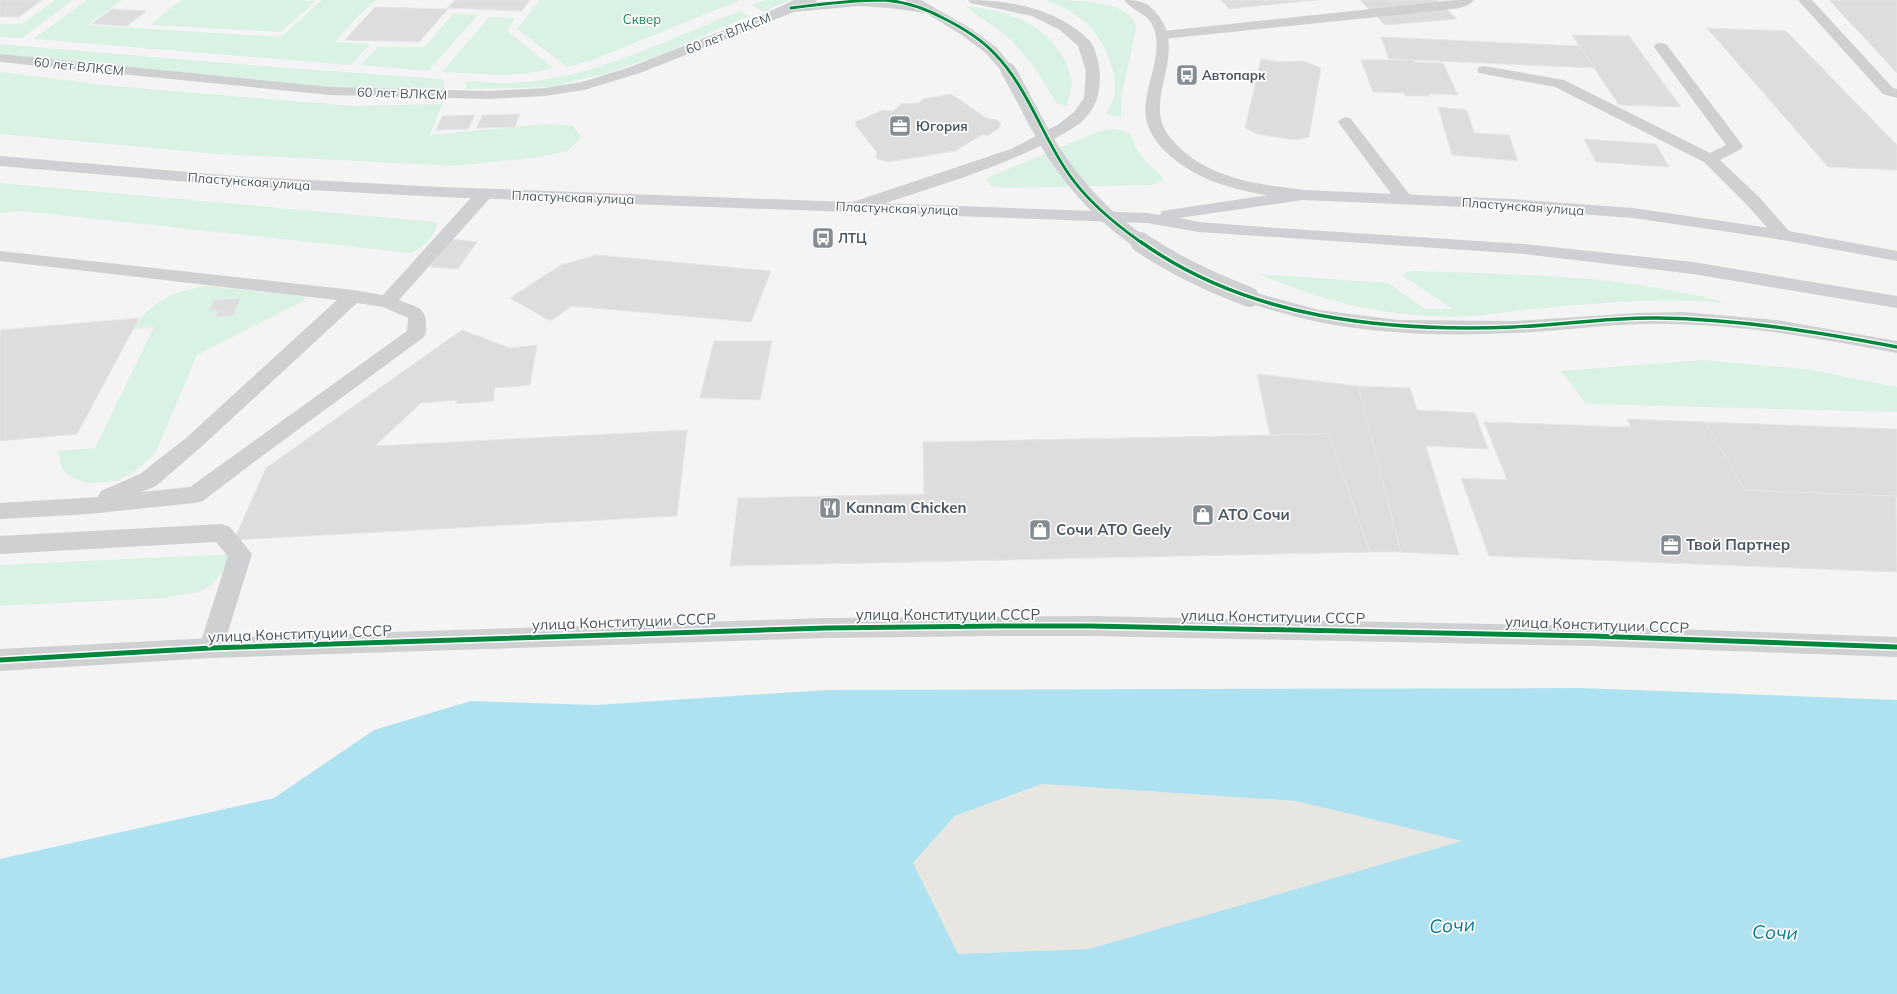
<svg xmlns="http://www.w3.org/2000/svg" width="1897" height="994" viewBox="0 0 1897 994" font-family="Mulish,sans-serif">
  <rect width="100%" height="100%" fill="#f4f4f4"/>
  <!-- green -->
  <g fill="#d9f2e3">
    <path d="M 55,0 L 73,0 L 22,38 L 0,37 L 0,24 L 22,24 Z"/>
    <path d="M 87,0 L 122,0 L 88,25 L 281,37 L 322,0 L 376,0 L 357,17 L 335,42 L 370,44 L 351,65 L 33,39 Z"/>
    <path d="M 181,0 L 299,0 L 316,1 L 281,32 L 150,25 Z"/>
    <path d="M 540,0 L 740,0 L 590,61 L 567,67 L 517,29 Z"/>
    <path d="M 764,0 L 790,0 L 764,12 L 751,5 Z"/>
    <path d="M 1046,0 C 1073,0 1135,0 1136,29 L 1122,94 L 1121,117 L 1106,114 C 1109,108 1114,100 1115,94 C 1118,71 1102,35 1084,21 C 1073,12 1060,6 1046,0 Z"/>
    <path d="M 965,6 C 1005,10 1043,21 1064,59 C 1067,65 1071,75 1072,82 C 1072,89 1068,99 1067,106 L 1057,104 L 1033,65 L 1008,37 Z"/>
    <path d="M 740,11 L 749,16 L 665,53 L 608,73 L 551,87 L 466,89 L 466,81 C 479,81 492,83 505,83 C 587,82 666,40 740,11 Z"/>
    <path d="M 453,14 L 478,15 L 428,71 L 360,65 L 378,47 L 425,47 Z"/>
    <path d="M 489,17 L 515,18 L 507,31 L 553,67 C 519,80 478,73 442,72 Z"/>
    <path d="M 0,44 L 274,67 L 442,79 L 445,89 L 338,88 L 0,57 Z"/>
    <path d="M 0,72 L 113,86 L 353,106 L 442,104 L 430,135 L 546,124 L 573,126 L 581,137 L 568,151 L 540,157 L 455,166 L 218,154 L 0,134 Z"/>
    <path d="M 1112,129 C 1139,132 1128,138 1140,154 C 1146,163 1155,169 1162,177 L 1163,181 L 1151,185 L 1001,188 L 990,185 L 987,180 L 989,177 L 1100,131 Z"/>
    <path d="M 0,183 L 437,222 C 435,238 425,246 411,253 L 23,211 L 0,213 Z"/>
    <path d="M 1413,271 C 1496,274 1580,274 1662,289 C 1683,293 1704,296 1724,303 C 1661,297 1597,303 1534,309 C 1518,310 1502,313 1486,315 C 1455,318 1419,317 1389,312 C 1343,306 1301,291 1258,274 L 1388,283 L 1425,309 L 1453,309 L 1403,276 L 1406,272 Z"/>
    <path d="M 206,286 L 303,296 L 305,300 L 197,355 L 155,454 L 135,471 L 117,481 L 87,483 L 71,477 L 62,469 L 58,451 L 95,448 L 154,327 L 132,329 C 151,302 174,291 206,286 Z"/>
    <path d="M 1702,360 L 1813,370 L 1897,387 L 1897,412 L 1586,404 L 1561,371 Z"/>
    <path d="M 232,554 L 225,569 L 211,585 L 198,592 L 164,598 L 0,606 L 0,565 Z"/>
  </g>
  <!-- sand -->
  <path fill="#e7e6e1" d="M 1042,784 L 1296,801 L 1463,841 L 1089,949 L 958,955 L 913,863 L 955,816 Z"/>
  <!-- water -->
  <path fill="#aee2f0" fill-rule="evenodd" d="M 1580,688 L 1897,700 L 1897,994 L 0,994 L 0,859 L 274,798 L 374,730 L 471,701 L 596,705 L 827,690 ZM 1042,784 L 1296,801 L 1462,841 L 1089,949 L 958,954 L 913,863 L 955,816 Z"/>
  <!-- building -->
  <g fill="#ddddde" stroke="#e5e6e7">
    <path d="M 0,0 L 42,0 L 19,17 L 0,17 Z"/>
    <path d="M 455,0 L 530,0 L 522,11 L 449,8 L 419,42 L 345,40 L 375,7 L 446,9 Z"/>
    <path d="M 1221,0 L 1317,0 L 1229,9 Z"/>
    <path d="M 1360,0 L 1437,0 L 1457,19 L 1385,25 Z"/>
    <path d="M 1829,0 L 1897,0 L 1897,73 Z"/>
    <path d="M 112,9 L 146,11 L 127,26 L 92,24 Z"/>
    <path d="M 1707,28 L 1786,31 L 1897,145 L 1897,170 L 1828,167 Z"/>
    <path d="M 1572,35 L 1629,36 L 1681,107 L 1619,105 Z"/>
    <path d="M 1381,37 L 1579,46 L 1595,68 L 1389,59 Z"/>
    <path d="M 1261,59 L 1281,62 L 1303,61 L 1321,68 L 1309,137 L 1295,140 L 1257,134 L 1245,128 Z"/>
    <path d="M 1361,60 L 1413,60 L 1414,62 L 1443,63 L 1458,95 L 1429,94 L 1430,96 L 1405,96 L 1405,93 L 1373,92 Z"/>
    <path d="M 951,94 L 988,119 L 997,120 L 1001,124 L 999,128 L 987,136 L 983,134 L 955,151 L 888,162 L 877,159 L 876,157 L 877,152 L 856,126 L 855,122 L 883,110 L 893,111 L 901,104 L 919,103 L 923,99 Z"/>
    <path d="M 1438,107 L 1467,110 L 1474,133 L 1509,135 L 1518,161 L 1452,155 Z"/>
    <path d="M 520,114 L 515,127 L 477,128 L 482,115 Z"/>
    <path d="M 475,115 L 468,129 L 436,130 L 442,116 Z"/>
    <path d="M 1584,139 L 1656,144 L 1669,167 L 1596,162 Z"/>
    <path d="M 450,239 L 477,242 L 458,269 L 430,267 Z"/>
    <path d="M 597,255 L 771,271 L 751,322 L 572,306 L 550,321 L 510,298 L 561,265 Z"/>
    <path d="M 241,298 L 233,315 L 215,317 L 218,310 L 209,311 L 214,300 Z"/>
    <path d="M 139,318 L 77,434 L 0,441 L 0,330 Z"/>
    <path d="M 462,330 L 510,348 L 537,345 L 530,385 L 495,388 L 493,401 L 455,404 L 457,400 L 421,403 L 375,446 L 687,430 L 677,516 L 234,540 L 266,468 Z"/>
    <path d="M 714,341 L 772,341 L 760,400 L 700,398 Z"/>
    <path d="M 1257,374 L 1358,386 L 1401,552 L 1370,552 L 1328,434 L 1270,435 Z"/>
    <path d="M 1358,386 L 1410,388 L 1417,410 L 1475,413 L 1488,449 L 1426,446 L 1459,555 L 1401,552 Z"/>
    <path d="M 1627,419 L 1705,422 L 1745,490 L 1896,496 L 1897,572 L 1489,556 L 1461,478 L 1507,480 L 1484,422 L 1631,427 Z"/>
    <path d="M 1705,422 L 1897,429 L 1897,498 L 1896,496 L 1745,490 Z"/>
    <path d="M 1328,434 L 1370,552 L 730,566 L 738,498 L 924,494 L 923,442 Z"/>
  </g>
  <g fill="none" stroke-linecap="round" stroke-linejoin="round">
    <!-- service -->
    <g fill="#ced0d2" fill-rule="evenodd">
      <path d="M 1455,0 L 1474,0 C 1468,8 1453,9 1444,10 L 1164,39 L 1159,38 L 1157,35 L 1159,32 L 1164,31 Z"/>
      <path d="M 1798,0 L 1812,0 L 1893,88 L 1897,89 L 1897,98 L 1883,94 Z"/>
      <path d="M 1661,43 L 1666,44 L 1743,146 L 1741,149 L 1720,160 L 1760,198 L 1789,231 L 1792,235 L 1789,239 L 1783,240 L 1777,239 L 1748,206 L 1704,162 L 1555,87 L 1484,74 L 1479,73 L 1477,70 L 1479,67 L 1484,66 L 1564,80 L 1710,153 L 1726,145 L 1654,47 L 1656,44 Z"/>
      <path d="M 1346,117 L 1351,119 L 1410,195 L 1412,199 L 1410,203 L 1404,204 L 1398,203 L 1338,122 L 1341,119 Z"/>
      <path d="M 484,189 L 490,190 L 492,194 L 490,198 L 399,300 C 415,307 426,306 426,325 C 427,330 426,333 424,337 L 250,465 L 203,501 L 195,503 L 89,514 L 0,519 L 0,503 L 98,497 L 101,491 L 140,474 L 186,438 L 337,300 L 0,261 L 0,251 L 353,290 L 383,295 L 478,190 ZM 357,303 L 383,307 L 408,318 L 407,331 L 190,487 L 141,492 L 156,486 L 200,448 Z"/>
      <path d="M 222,524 L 230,527 L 252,554 L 223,648 L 220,655 L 211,658 L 202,655 L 199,648 L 228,556 L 216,542 L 0,554 L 0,536 Z"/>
    </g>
    <!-- minor -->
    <g fill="#ced0d2" fill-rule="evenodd">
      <path d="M 794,0 L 810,0 L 808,2 L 889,0 L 925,5 L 930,6 L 932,9 L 930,12 L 925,13 L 890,8 L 858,6 L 794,12 L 640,73 L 584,90 L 545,96 L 488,99 L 330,95 L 0,62 L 0,54 L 330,87 L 488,91 L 545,88 L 582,82 L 630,67 L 760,16 Z"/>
      <path d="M 1090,616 L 1592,626 L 1897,637 L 1897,657 L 1592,646 L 1090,636 L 998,636 L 826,638 L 211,658 L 0,671 L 0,649 L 211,638 L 826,618 Z"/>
    </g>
    <!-- tertiary -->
    <g fill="#ced0d2" fill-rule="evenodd">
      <path d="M 799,0 L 817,0 L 815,3 L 796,11 L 786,11 L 784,8 L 786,5 Z"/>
      <path d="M 905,0 L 921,0 L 970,28 L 996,47 L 1015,70 L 1013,73 L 1003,73 L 986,53 L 960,34 Z"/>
      <path d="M 968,0 C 1012,0 1057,9 1089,40 C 1096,47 1100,67 1100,77 C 1099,93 1098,103 1087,116 C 1078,127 1064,133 1052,140 C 993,171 925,189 862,211 L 856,212 L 850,211 L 848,207 L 850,203 L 1011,149 L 1059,124 L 1075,111 L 1084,98 L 1086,71 L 1078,46 L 1060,30 L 1032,16 L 970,3 Z"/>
      <path d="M 1124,0 C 1140,0 1148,2 1158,15 C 1189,54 1141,101 1169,136 C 1193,167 1230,179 1267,185 C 1281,187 1295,188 1309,191 L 1311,195 L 1309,199 L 1303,200 C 1253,194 1201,187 1164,150 C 1150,136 1143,120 1146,101 C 1149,78 1163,49 1153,26 C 1147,13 1132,11 1124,0 Z"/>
      <path d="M 1249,291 L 1319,310 L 1398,320 L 1515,321 L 1636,313 L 1684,312 L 1776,320 L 1897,341 L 1897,353 C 1817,338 1736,323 1654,324 C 1607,324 1561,331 1514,333 C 1453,336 1390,335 1329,324 C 1300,319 1271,310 1242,301 L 1240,297 L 1242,293 Z"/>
    </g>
    <!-- secondary -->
    <path fill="#ced0d4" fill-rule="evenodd" d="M 0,156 L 236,176 L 441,187 L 1147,213 L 1160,215 L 1162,211 L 1168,210 L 1303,190 L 1512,199 L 1633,208 L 1783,230 L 1897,251 L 1897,261 L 1783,240 L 1633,218 L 1512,209 L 1303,200 L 1179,218 L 1199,222 L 1264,227 L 1524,244 L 1693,262 L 1897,296 L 1897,308 L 1693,274 L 1524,254 L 1199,232 L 1147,223 L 441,197 L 236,186 L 0,166 Z"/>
    <!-- tertiary-bridge-far1 -->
    <path stroke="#ced0d2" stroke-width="15" d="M 1008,70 C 1024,97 1037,127 1054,153 C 1077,188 1107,220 1142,243"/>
    <!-- tertiary-bridge -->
    <path stroke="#ced0d2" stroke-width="20" d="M 1140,242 C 1175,266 1210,282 1249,297"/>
    <!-- cycleway-far2 casing -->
    <g stroke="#fff" stroke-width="4.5">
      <path id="cycleway-far2" d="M 791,8 C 821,4 854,0 885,0 C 906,2 927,9 945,19 C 963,28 981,39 995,54 C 1027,87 1042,135 1068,173 C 1087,201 1115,224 1142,243"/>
    </g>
    <!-- cycleway-far1 casing -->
    <g stroke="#fff" stroke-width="6">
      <path id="cycleway-far1" d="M 1141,242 C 1249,319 1385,332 1514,327 C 1562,325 1609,317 1658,318 C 1738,319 1818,332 1897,347"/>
    </g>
    <!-- cycleway casing -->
    <g stroke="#fff" stroke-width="8">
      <path id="cycleway" d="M 0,660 L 211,648 L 826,628 L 998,626 L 1090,626 L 1592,636 L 1897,647"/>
    </g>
    <!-- cycleway-far2 -->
    <use href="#cycleway-far2" stroke="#00873e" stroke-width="3"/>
    <!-- cycleway-far1 -->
    <use href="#cycleway-far1" stroke="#00873e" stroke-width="3.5"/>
    <!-- cycleway -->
    <use href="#cycleway" stroke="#00873e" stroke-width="5"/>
  </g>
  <!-- icons -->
  <defs>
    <g id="bus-square" transform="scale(1.15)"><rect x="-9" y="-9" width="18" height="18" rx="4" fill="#868d94" stroke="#fff"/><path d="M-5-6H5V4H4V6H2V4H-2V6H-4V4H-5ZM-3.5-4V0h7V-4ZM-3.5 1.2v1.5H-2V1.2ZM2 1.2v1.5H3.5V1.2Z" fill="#fff"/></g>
    <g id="office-square" transform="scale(1.15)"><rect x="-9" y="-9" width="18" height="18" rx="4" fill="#868d94" stroke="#fff"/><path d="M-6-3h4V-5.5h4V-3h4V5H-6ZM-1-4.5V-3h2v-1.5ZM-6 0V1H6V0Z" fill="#fff"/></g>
    <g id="restaurant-square" transform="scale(1.15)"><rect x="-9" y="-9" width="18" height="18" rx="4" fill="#868d94" stroke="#fff"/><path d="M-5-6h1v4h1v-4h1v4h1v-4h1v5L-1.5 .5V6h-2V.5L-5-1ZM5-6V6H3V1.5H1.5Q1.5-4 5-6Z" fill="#fff"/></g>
    <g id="shop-square" transform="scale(1.15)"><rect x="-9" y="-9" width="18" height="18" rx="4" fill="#868d94" stroke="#fff"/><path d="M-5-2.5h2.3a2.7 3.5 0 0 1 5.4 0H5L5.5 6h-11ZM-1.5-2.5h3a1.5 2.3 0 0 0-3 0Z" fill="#fff"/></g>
  </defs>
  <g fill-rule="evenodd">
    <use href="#bus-square" x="1187" y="75"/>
    <use href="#office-square" x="900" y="126"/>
    <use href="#bus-square" x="823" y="238"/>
    <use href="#restaurant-square" x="830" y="508"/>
    <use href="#shop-square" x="1203" y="515"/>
    <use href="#shop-square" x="1040" y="530"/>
    <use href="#office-square" x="1671" y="545"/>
  </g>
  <g text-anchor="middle" stroke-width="3.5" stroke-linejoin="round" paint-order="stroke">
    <!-- far-park labels -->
    <g font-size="13" fill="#17864f" stroke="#fff">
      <text x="642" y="24">Сквер</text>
    </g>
    <!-- far-street labels -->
    <g font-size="13" fill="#4a5661" stroke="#fff">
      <text transform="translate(728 33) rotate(-22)" y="5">60 лет ВЛКСМ</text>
      <text transform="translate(79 66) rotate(6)" y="5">60 лет ВЛКСМ</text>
      <text transform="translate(402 93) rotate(2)" y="5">60 лет ВЛКСМ</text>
      <text transform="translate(249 181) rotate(4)" y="5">Пластунская улица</text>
      <text transform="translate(573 197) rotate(2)" y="5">Пластунская улица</text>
      <text transform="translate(1523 206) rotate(4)" y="5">Пластунская улица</text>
      <text transform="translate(897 208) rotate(2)" y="5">Пластунская улица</text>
    </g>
    <!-- far-poi labels -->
    <g font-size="13" font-weight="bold" fill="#4a5661" stroke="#fff" text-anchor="start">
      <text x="1202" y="80">Автопарк</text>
      <text x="916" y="131">Югория</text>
      <text x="838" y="243">ЛТЦ</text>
    </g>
    <!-- poi labels -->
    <g font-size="15" font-weight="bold" fill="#4a5661" stroke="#fff" text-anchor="start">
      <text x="846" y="513">Kannam Chicken</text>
      <text x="1218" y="520">АТО Сочи</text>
      <text x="1056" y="535">Сочи АТО Geely</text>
      <text x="1686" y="550">Твой Партнер</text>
    </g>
    <!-- street labels -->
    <g font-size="15" fill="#4a5661" stroke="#fff">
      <text x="948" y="620">улица Конституции СССР</text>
      <text transform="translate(1273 617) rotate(1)" y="5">улица Конституции СССР</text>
      <text transform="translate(624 622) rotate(-2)" y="5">улица Конституции СССР</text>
      <text transform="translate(1597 625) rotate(2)" y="5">улица Конституции СССР</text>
      <text transform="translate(300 634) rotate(-2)" y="5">улица Конституции СССР</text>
    </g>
    <!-- near-water labels -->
    <g font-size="19" font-style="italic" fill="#0c7c9b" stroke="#fff">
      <text transform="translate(1452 925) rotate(-3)" y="7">Сочи</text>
      <text transform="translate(1775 932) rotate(2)" y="7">Сочи</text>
    </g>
  </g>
</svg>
